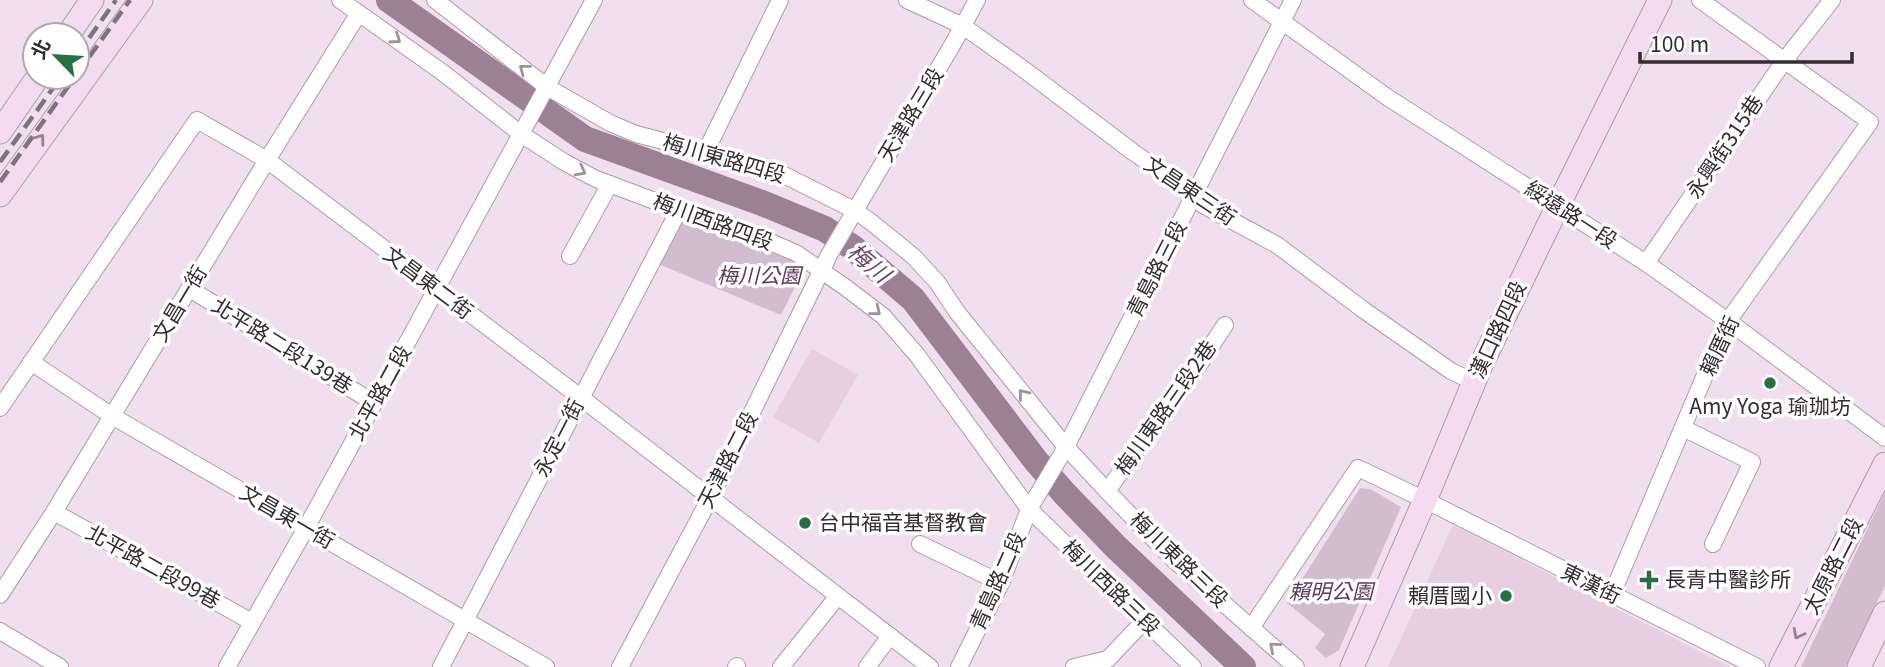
<svg xmlns="http://www.w3.org/2000/svg" width="1885" height="667" viewBox="0 0 1885 667" font-family="Georgia,'Noto Sans TC',serif">
  <rect width="100%" height="100%" fill="#f1deee"/>
  <!-- built -->
  <g fill="#e7cee3">
    <path d="M 812,349 L 858,375 L 819,443 L 773,417 Z"/>
    <path d="M 1453,525 L 1730,667 L 1388,667 Z"/>
  </g>
  <!-- green -->
  <g fill="#d2bccf">
    <path d="M 680,215 L 775,252 L 805,267 L 781,315 L 656,263 Z"/>
    <path d="M 1360,488 L 1370,489 L 1401,507 L 1339,650 L 1326,658 L 1315,648 L 1325,634 L 1287,603 Z"/>
    <path d="M 1885,492 L 1885,586 L 1845,667 L 1801,667 Z"/>
  </g>
  <g fill="none" stroke-linecap="round" stroke-linejoin="round">
    <!-- river -->
    <path stroke="#9b8096" stroke-width="26" d="M 389,0 L 585,139 L 762,203 L 825,229 L 852,247 L 913,299 L 1036,461 L 1065,494 L 1116,547 L 1243,667"/>
    <!-- street casing -->
    <g stroke="#ad9baa" stroke-width="18">
      <g id="street">
        <path d="M 340,0 L 442,72 L 521,134 L 564,162 L 596,179 L 679,210 L 731,225 L 796,253 L 845,287 L 883,316 L 917,355 L 1029,509 L 1193,667"/>
        <path d="M 435,0 L 547,87 L 610,123 L 636,134 L 772,169 L 854,210 L 871,222 L 914,257 L 937,282 L 957,312 L 1066,447 L 1107,491 L 1174,560 L 1296,667"/>
        <path d="M 907,0 L 963,26 L 1026,71 L 1133,152 L 1194,195 L 1203,205 L 1277,245 L 1365,311 L 1451,371 L 1474,382"/>
        <path d="M 1252,0 L 1387,97 L 1646,263 L 1728,321 L 1885,438"/>
        <path d="M 706,151 L 780,0"/>
        <path d="M 570,256 L 610,184"/>
        <path d="M 1646,263 L 1784,61 L 1832,0"/>
        <path d="M 190,289 L 374,403"/>
        <path d="M 31,362 L 112,416 L 546,667"/>
        <path d="M 0,408 L 197,120 L 267,160 L 580,397 L 930,667"/>
        <path d="M 1683,428 L 1752,462 L 1713,544"/>
        <path d="M 1107,491 L 1200,363 L 1225,325"/>
        <path d="M 54,512 L 252,622"/>
        <path d="M 920,544 L 1001,583"/>
        <path d="M 1612,594 L 1728,321 L 1870,122 L 1700,0"/>
        <path d="M 0,595 L 54,512 L 267,160 L 359,13"/>
        <path d="M 1251,628 L 1358,468 L 1425,500 L 1757,667"/>
        <path d="M 0,631 L 60,667"/>
        <path d="M 227,667 L 306,528 L 594,0"/>
        <path d="M 441,667 L 679,210"/>
        <path d="M 620,667 L 710,498 L 829,255 L 954,42 L 977,0"/>
        <path d="M 736,667 L 737,666"/>
        <path d="M 781,667 L 838,596"/>
        <path d="M 867,667 L 890,636"/>
        <path d="M 959,667 L 1001,583 L 1029,509 L 1066,447 L 1293,0"/>
        <path d="M 1074,667 L 1108,659 L 1144,621"/>
      </g>
    </g>
    <!-- secondary casing -->
    <g stroke="#ad9baa" stroke-width="25">
      <g id="secondary">
        <path d="M 68,35 L 92,0"/>
        <path d="M 0,132 L 38,77"/>
        <path d="M 0,195 L 141,0"/>
        <path d="M 1352,667 L 1431,486 L 1481,365 L 1547,228 L 1660,0"/>
        <path d="M 1781,667 L 1885,464"/>
        <path d="M 1859,667 L 1885,613"/>
      </g>
    </g>
    <!-- street -->
    <use href="#street" stroke="#fff" stroke-width="16"/>
    <!-- secondary -->
    <use href="#secondary" stroke="#f5dbf2" stroke-width="23"/>
    <!-- rail -->
    <g stroke="#7f737d" stroke-width="4.5" stroke-dasharray="14 7" stroke-linecap="butt">
      <path d="M 77,55 L 116,0"/>
      <path d="M 77,74 L 130,0"/>
      <path d="M 0,162 L 61,77"/>
      <path d="M 0,182 L 75,77"/>
    </g>
  </g>
  <!-- one-way arrows -->
  <defs><path id="oneway-chevron" d="M-2-3.5L2.5 0L-2 3.5" fill="none" stroke-width="1.6" stroke-linecap="round" stroke-linejoin="round" transform="scale(1.75)"/></defs>
  <g stroke="#999698">
    <use href="#oneway-chevron" transform="translate(396 39) rotate(35)"/>
    <use href="#oneway-chevron" transform="translate(524 69) rotate(-142)"/>
    <use href="#oneway-chevron" transform="translate(581 171) rotate(28)"/>
    <use href="#oneway-chevron" transform="translate(876 311) rotate(39)"/>
    <use href="#oneway-chevron" transform="translate(1023 394) rotate(-129)"/>
    <use href="#oneway-chevron" transform="translate(1274 647) rotate(-139)"/>
  </g>
  <g stroke="#948492">
    <use href="#oneway-chevron" transform="translate(40 139) rotate(-54)"/>
    <use href="#oneway-chevron" transform="translate(1798 634) rotate(117)"/>
  </g>
  <!-- markers -->
  <g fill="#26713f" stroke="#fff" stroke-width="2.5">
    <circle cx="1770" cy="383" r="7"/>
    <circle cx="805" cy="523" r="7"/>
    <path d="M1645.5 569.5h7v7h7v7h-7v7h-7v-7h-7v-7h7z"/>
    <circle cx="1506" cy="596" r="7"/>
  </g>
  <g text-anchor="middle" stroke-width="7" stroke-linejoin="round" paint-order="stroke">
    <!-- street labels -->
    <g font-size="21" fill="#332c32" stroke="#fff">
      <text transform="translate(911 115) rotate(-59)" y="7">天津路三段</text>
      <text transform="translate(1725 147) rotate(-56)" y="7">永興街315巷</text>
      <text transform="translate(724 159) rotate(16)" y="7">梅川東路四段</text>
      <text transform="translate(1190 191) rotate(34)" y="7">文昌東三街</text>
      <text transform="translate(1571 215) rotate(33)" y="7">綏遠路一段</text>
      <text transform="translate(713 222) rotate(20)" y="7">梅川西路四段</text>
      <text transform="translate(1157 269) rotate(-63)" y="7">青島路三段</text>
      <text transform="translate(428 283) rotate(37)" y="7">文昌東二街</text>
      <text transform="translate(180 304) rotate(-59)" y="7">文昌一街</text>
      <text transform="translate(1498 330) rotate(-65)" y="7">漢口路四段</text>
      <text transform="translate(282 346) rotate(32)" y="7">北平路二段139巷</text>
      <text transform="translate(1720 346) rotate(-65)" y="7">賴厝街</text>
      <text transform="translate(380 393) rotate(-61)" y="7">北平路二段</text>
      <text transform="translate(1166 408) rotate(-55)" y="7">梅川東路三段2巷</text>
      <text transform="translate(559 438) rotate(-63)" y="7">永定一街</text>
      <text transform="translate(728 460) rotate(-63)" y="7">天津路二段</text>
      <text transform="translate(287 517) rotate(30)" y="7">文昌東一街</text>
      <text transform="translate(1179 560) rotate(44)" y="7">梅川東路三段</text>
      <text transform="translate(1833 566) rotate(-63)" y="7">太原路二段</text>
      <text transform="translate(153 567) rotate(29)" y="7">北平路二段99巷</text>
      <text transform="translate(998 581) rotate(-66)" y="7">青島路二段</text>
      <text transform="translate(1591 584) rotate(26)" y="7">東漢街</text>
      <text transform="translate(1111 588) rotate(44)" y="7">梅川西路三段</text>
    </g>
    <!-- park labels -->
    <g font-size="21" font-style="italic" fill="#5e3759" stroke="#fff">
      <text x="759" y="283">梅川公園</text>
      <text x="1331" y="599">賴明公園</text>
    </g>
    <!-- poi labels -->
    <g font-size="21" fill="#332c32" stroke="#fff" text-anchor="start">
      <text x="1770" y="414" text-anchor="middle">Amy Yoga 瑜珈坊</text>
      <text x="819" y="530">台中福音基督教會</text>
      <text x="1665" y="587">長青中醫診所</text>
      <text x="1492" y="603" text-anchor="end">賴厝國小</text>
    </g>
    <!-- water labels -->
    <g font-size="23" font-style="italic" fill="#6c4467" stroke="#fff">
      <text transform="translate(869 263) rotate(40)" y="8">梅川</text>
    </g>
  </g>
  <!-- north arrow -->
  <g transform="translate(56 56) rotate(295)"><circle r="33" fill="#ffffff" stroke="#adabad" stroke-width="2"/>
  <path d="M0-5L12 26L0 18L-12 26Z" fill="#26713f"/>
  <text y="-10" font-size="19" font-weight="bold" text-anchor="middle" fill="#332c32">北</text>
  </g>
  <!-- scale -->
  <path d="M1640 52v10h212v-10" fill="none" stroke="#332c32" stroke-width="3.5"/>
  <text x="1650" y="52" font-size="21" fill="#332c32" stroke="#ffffff" stroke-width="5" paint-order="stroke">100 m</text>
</svg>
